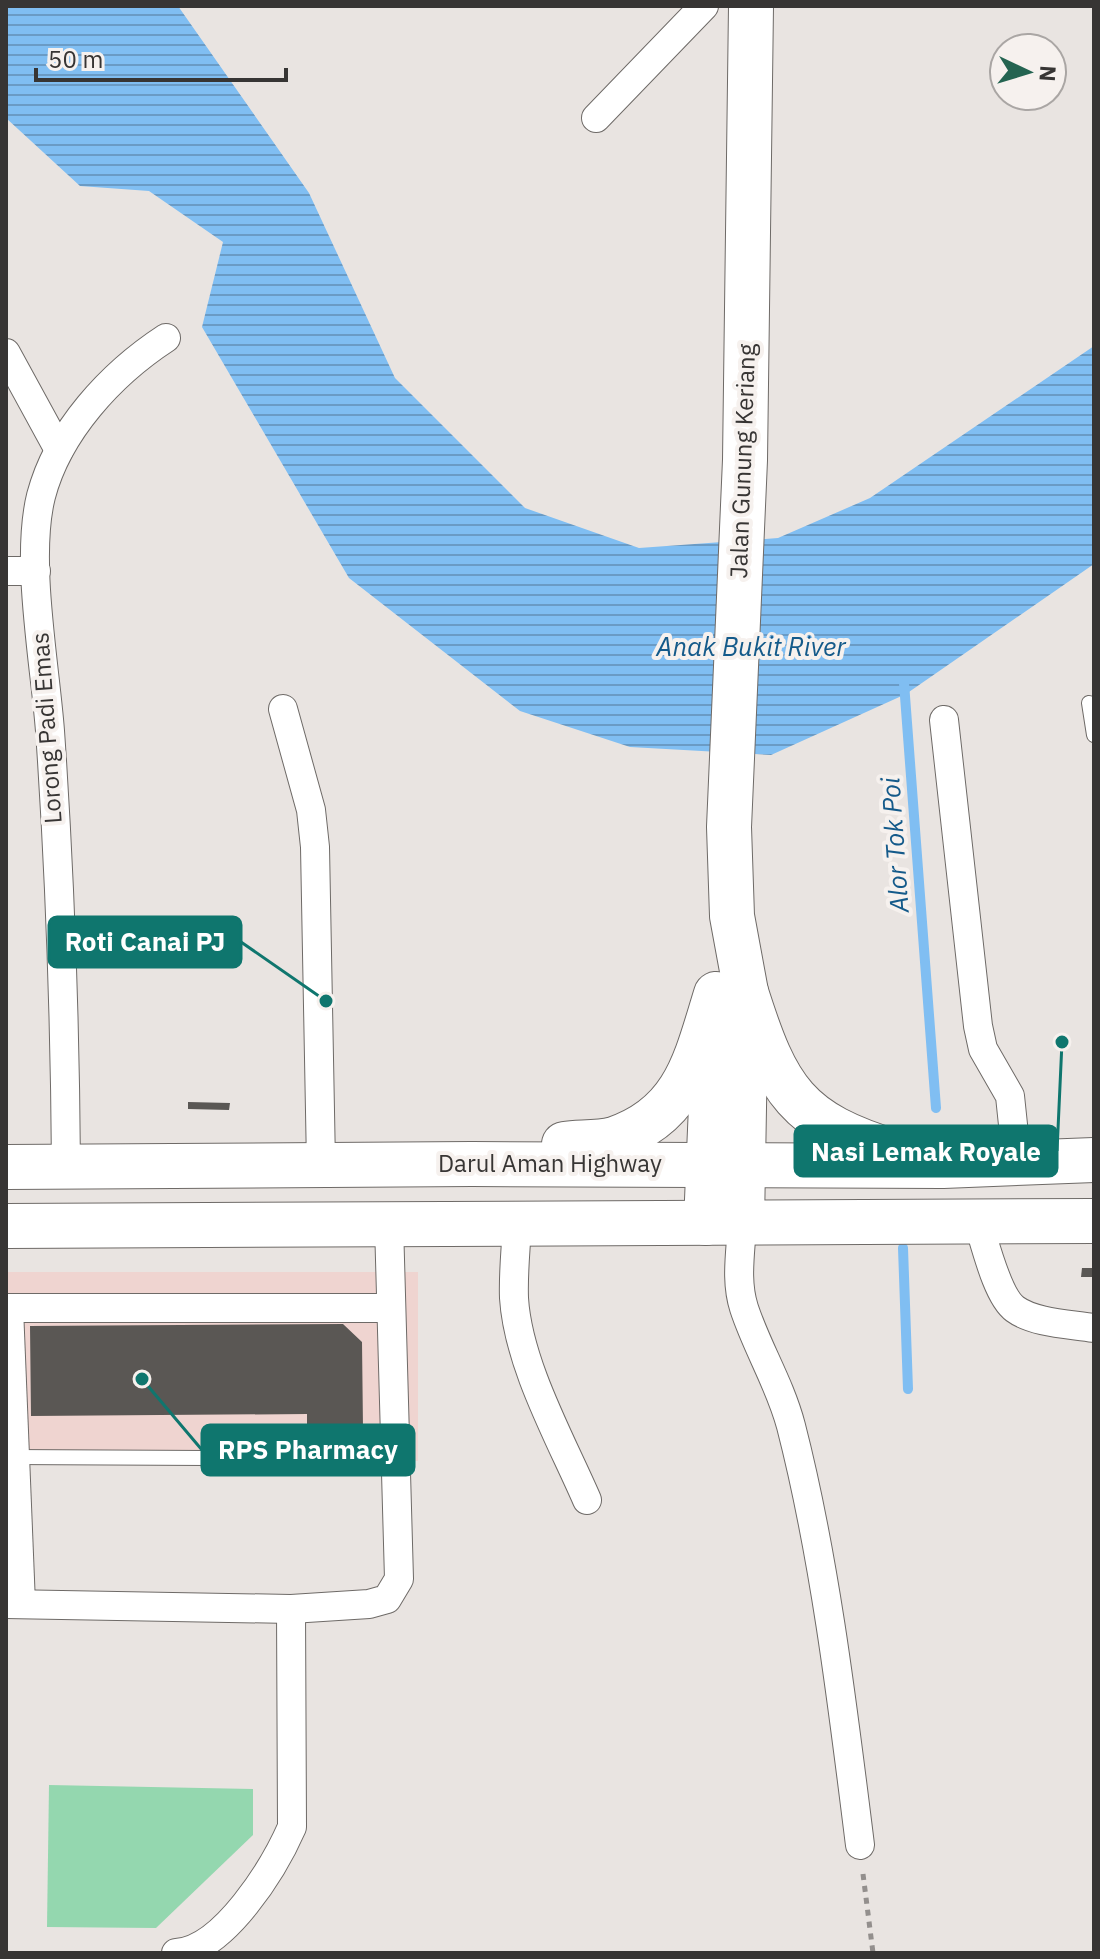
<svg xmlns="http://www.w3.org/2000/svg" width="1100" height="1959" viewBox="0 0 1100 1959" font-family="'IBM Plex Sans',sans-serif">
  <defs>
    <pattern id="water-rules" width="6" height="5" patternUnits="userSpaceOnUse" patternTransform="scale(2)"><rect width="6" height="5" fill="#80bef2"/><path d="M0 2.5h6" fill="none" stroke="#6a9bc5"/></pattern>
  </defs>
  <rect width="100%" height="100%" fill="#e9e4e1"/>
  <!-- commercial -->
  <rect fill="#efd4d0" x="6" y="1272" width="412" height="189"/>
  <!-- park -->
  <path fill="#94d7af" d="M 49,1785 L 253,1789 L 253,1835 L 156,1928 L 47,1927 Z"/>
  <!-- water -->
  <path fill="url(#water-rules)" d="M 6,6 L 178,6 L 309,193 L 395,378 L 525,508 L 639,548 L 778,538 L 870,498 L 1094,346 L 1094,564 L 906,694 L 771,755 L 630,747 L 520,711 L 349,578 L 202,327 L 223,242 L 149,191 L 80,186 L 6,118 Z"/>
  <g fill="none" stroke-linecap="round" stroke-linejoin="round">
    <!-- stream -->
    <g stroke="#80bef2" stroke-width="10">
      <path d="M 904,683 L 936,1108"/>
      <path d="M 903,1248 L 908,1389"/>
    </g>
  </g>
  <!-- building -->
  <g fill="#5a5754">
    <path d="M 188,1102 L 230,1103 L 229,1110 L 188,1109 Z"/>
    <path d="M 1082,1268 L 1094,1268 L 1094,1277 L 1081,1277 Z"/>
    <path d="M 343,1324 L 362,1342 L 363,1429 L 307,1429 L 307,1414 L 31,1416 L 30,1326 Z"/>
  </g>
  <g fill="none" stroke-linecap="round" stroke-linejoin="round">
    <!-- lane casing -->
    <g stroke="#6e6a67" stroke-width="16">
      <g id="lane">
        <path d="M 1089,703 L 1094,735"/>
        <path d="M 10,1457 L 394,1459"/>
      </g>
    </g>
    <!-- street casing -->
    <g stroke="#6e6a67" stroke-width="30">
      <g id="street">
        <path d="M 596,118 L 704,6"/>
        <path d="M 6,353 L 59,450"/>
        <path d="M 6,571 L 36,571"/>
        <path d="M 283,709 L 311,810 L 315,847 L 321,1164"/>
        <path d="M 944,720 L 978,1026 L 983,1049 L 1010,1096 L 1017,1163"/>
        <path d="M 66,1166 C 65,1022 60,876 50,731 C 45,664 25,560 41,496 C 58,431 111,374 166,338"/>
        <path d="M 978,1222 C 985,1243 997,1296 1015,1309 C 1034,1323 1070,1324 1094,1328"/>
        <path d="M 742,1223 C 741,1251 735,1280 744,1308 C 757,1348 780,1384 791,1426 C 825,1558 843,1709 860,1845"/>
        <path d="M 517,1224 C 516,1248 513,1273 514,1298 C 518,1364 561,1440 587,1500"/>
        <path d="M 6,1308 L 389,1308"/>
        <path d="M 9,1308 L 21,1604"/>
        <path d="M 6,1604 L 291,1609 L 369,1604 L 387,1599 L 399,1579 L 389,1224"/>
        <path d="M 176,1953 C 224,1950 274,1868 292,1827 L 291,1609"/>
      </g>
    </g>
    <!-- primary casing -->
    <g stroke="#6e6a67" stroke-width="46">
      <g id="primary">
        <path d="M 706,1223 L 715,1013"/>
        <path d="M 742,1223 L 746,992 L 732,916 L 729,827 L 745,460 L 751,6"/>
      </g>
    </g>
    <!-- highway casing -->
    <g stroke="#6e6a67" stroke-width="46">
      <g id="highway">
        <path d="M 746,992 C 777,1090 796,1123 898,1153"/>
        <path d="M 564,1144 C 580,1142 599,1143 614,1139 C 686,1115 696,1058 716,994"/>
        <path d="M 6,1167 L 472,1164 L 943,1166 L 1094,1160"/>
        <path d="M 6,1226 L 1094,1221"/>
      </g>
    </g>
    <!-- path -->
    <path stroke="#938f8d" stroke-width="5" stroke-dasharray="6 6" stroke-linecap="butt" d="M 863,1874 L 873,1953"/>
    <!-- lane -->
    <use href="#lane" stroke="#fff" stroke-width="14"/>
    <!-- street -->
    <use href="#street" stroke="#fff" stroke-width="28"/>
    <!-- primary -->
    <use href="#primary" stroke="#fff" stroke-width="44"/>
    <!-- highway -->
    <use href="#highway" stroke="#fff" stroke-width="44"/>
  </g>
  <g text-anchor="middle" stroke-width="8" stroke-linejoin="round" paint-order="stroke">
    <!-- street labels -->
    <g font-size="24" fill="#373534" stroke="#f6f1ee">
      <text transform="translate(743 461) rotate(-88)" y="8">Jalan Gunung Keriang</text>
      <text transform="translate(47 728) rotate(-94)" y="8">Lorong Padi Emas</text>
      <text x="550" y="1172">Darul Aman Highway</text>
    </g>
    <!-- water labels -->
    <g font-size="26" font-style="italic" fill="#145a8a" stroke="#f6f1ee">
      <text x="751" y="656">Anak Bukit River</text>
      <text transform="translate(895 845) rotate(-94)" y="9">Alor Tok Poi</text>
    </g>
  </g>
  <!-- callouts -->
  <path fill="none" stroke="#0f766e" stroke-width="3" d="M326 1001L241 942M1062 1042L1057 1151M142 1379L202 1450"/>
  <g fill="#0f766e" stroke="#f6f1ee" stroke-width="3">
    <circle cx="326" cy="1001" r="8"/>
    <circle cx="1062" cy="1042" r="8"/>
    <circle cx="142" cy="1379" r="8"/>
  </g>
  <g fill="#0f766e" stroke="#0f766e" stroke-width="3">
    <rect x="49" y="917" width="192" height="50" rx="8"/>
    <rect x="795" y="1126" width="262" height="50" rx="8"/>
    <rect x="202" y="1425" width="212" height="50" rx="8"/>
  </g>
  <g font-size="26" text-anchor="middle" font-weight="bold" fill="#fff">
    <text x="145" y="951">Roti Canai PJ</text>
    <text x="926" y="1161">Nasi Lemak Royale</text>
    <text x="308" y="1459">RPS Pharmacy</text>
  </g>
  <!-- border -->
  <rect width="1100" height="1959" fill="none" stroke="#373534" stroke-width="16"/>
  <!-- north arrow -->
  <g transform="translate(1028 72) rotate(94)"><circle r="38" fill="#f6f1ee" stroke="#aaa6a4" stroke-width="2"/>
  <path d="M0-6L14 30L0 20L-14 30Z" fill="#246451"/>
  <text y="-12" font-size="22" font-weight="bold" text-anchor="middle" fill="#373534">N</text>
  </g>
  <!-- scale -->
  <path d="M36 68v12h250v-12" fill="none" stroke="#373534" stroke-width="4"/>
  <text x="48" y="68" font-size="24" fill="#373534" stroke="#f6f1ee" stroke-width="6" paint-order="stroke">50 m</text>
</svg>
